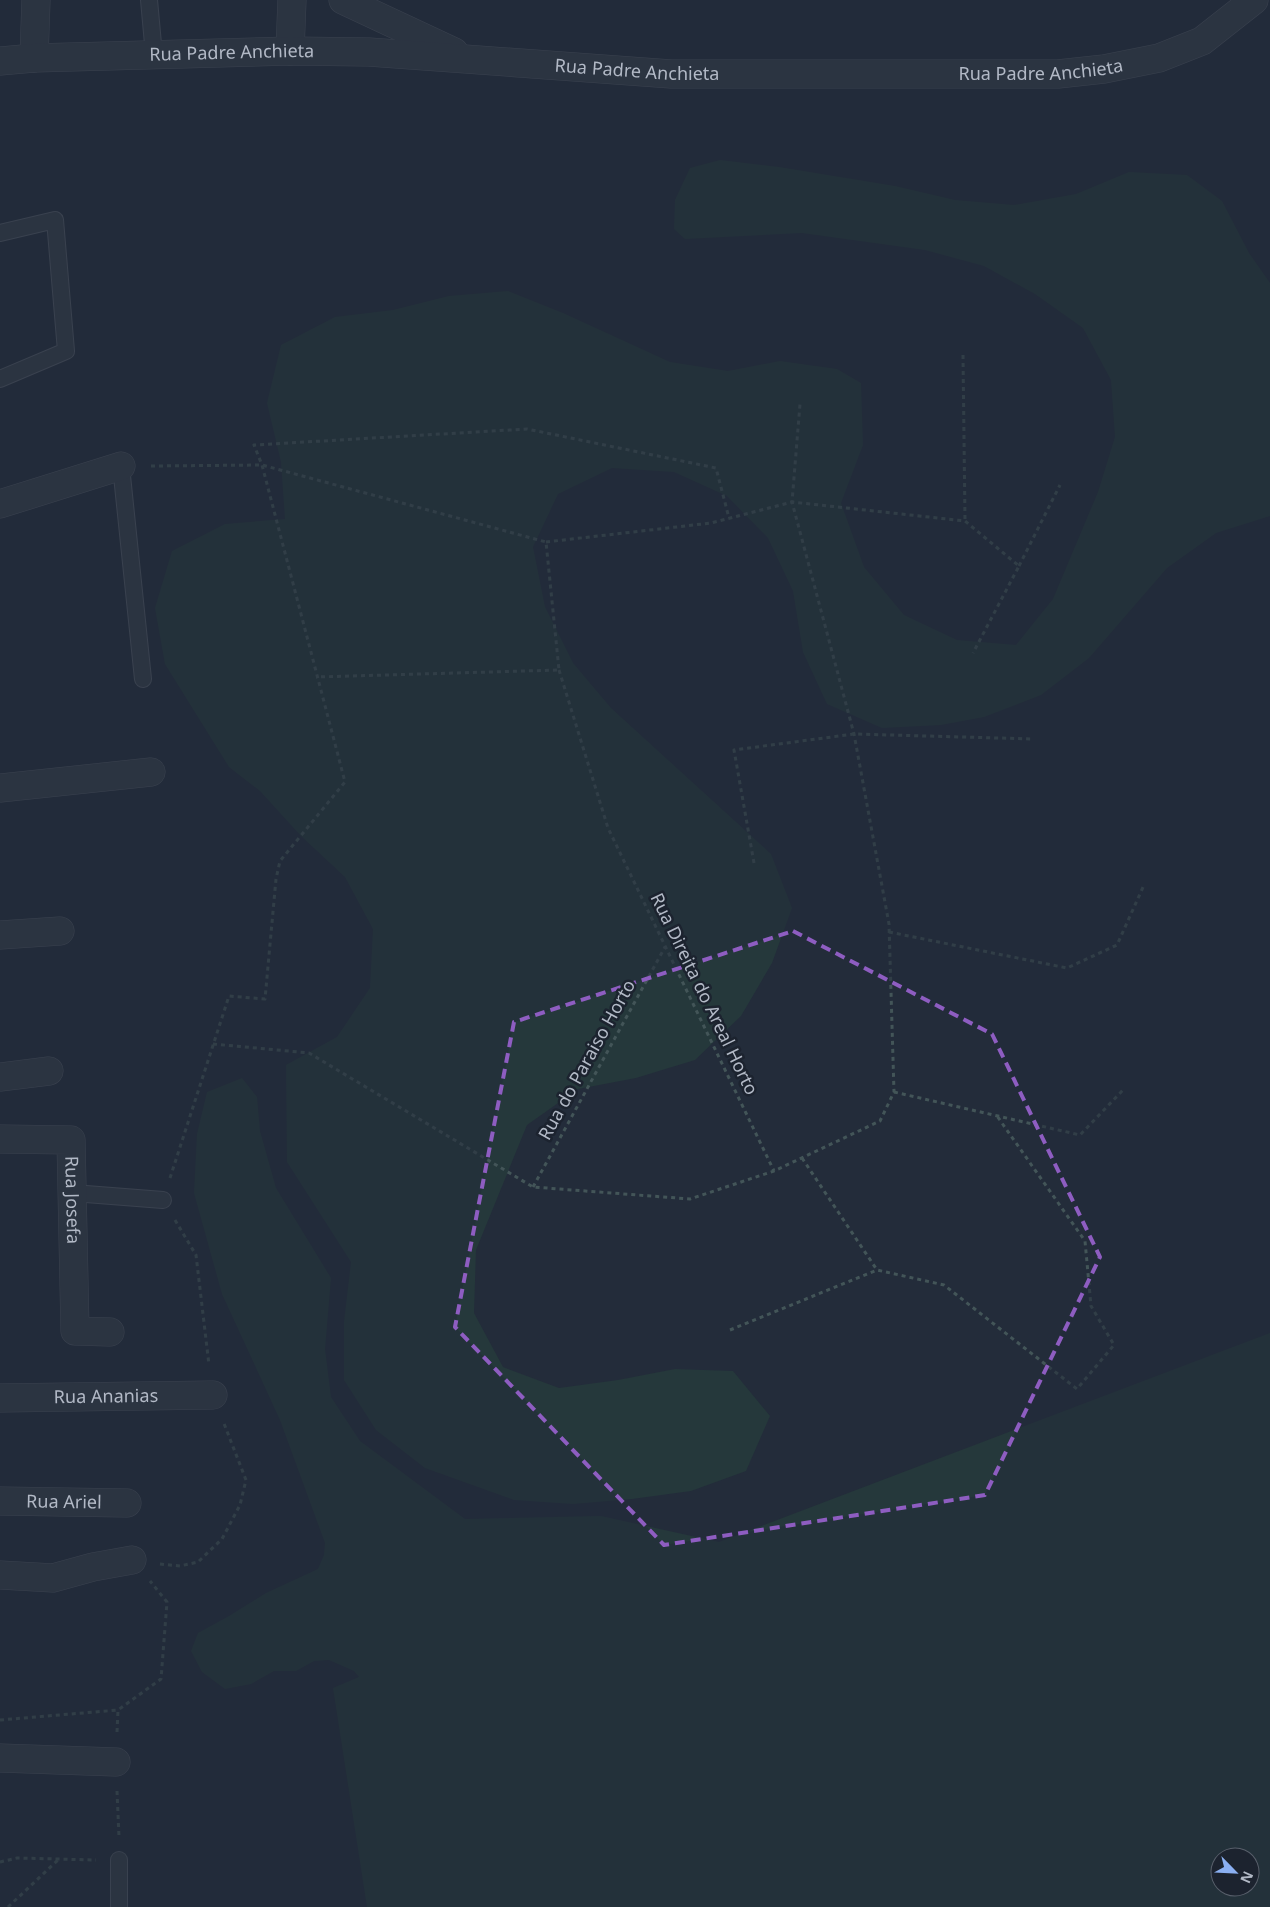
<svg xmlns="http://www.w3.org/2000/svg" width="1270" height="1907" viewBox="0 0 1270 1907" font-family="'Noto Sans',sans-serif">
  <rect width="100%" height="100%" fill="#232c3a"/>
  <!-- green -->
  <g fill="#25383b" fill-rule="evenodd">
    <path d="M 720,160 L 779,167 L 895,186 L 955,200 L 1014,205 L 1076,194 L 1129,172 L 1187,175 L 1222,201 L 1249,253 L 1270,283 L 1270,516 L 1216,533 L 1167,568 L 1089,658 L 1041,695 L 984,717 L 941,725 L 882,728 L 827,704 L 803,652 L 793,591 L 768,538 L 727,496 L 674,472 L 612,468 L 558,494 L 533,547 L 545,607 L 573,663 L 611,708 L 771,854 L 792,908 L 772,963 L 741,1016 L 695,1060 L 636,1078 L 578,1089 L 527,1125 L 476,1250 L 474,1313 L 503,1367 L 559,1388 L 618,1380 L 675,1369 L 733,1371 L 770,1416 L 746,1471 L 691,1491 L 632,1499 L 573,1504 L 514,1500 L 425,1468 L 376,1430 L 344,1380 L 344,1322 L 351,1262 L 287,1162 L 286,1065 L 337,1037 L 370,988 L 373,929 L 345,877 L 301,836 L 260,791 L 229,767 L 165,664 L 155,608 L 172,551 L 225,524 L 285,519 L 281,462 L 267,403 L 281,345 L 335,317 L 393,310 L 449,296 L 508,291 L 563,313 L 670,362 L 728,371 L 780,361 L 837,369 L 861,383 L 863,445 L 841,503 L 864,567 L 904,615 L 957,640 L 1016,645 L 1053,599 L 1098,492 L 1115,437 L 1111,380 L 1083,328 L 1035,294 L 984,266 L 925,250 L 802,233 L 685,239 L 674,229 L 675,200 L 690,168 Z"/>
    <path d="M 242,1078 L 257,1097 L 260,1131 L 276,1188 L 331,1278 L 325,1349 L 331,1397 L 360,1441 L 465,1519 L 601,1516 L 719,1542 L 1270,1333 L 1270,1907 L 367,1907 L 333,1688 L 359,1677 L 354,1671 L 329,1660 L 314,1661 L 296,1671 L 274,1671 L 251,1684 L 225,1689 L 202,1672 L 191,1651 L 198,1633 L 229,1616 L 266,1593 L 318,1569 L 324,1555 L 325,1543 L 280,1420 L 222,1294 L 194,1193 L 197,1134 L 207,1092 ZM 1220,1857 L 1250,1857 L 1250,1887 L 1220,1887 Z"/>
  </g>
  <g fill="none" stroke-linecap="round" stroke-linejoin="round">
    <!-- lane casing -->
    <g stroke="#555c68" stroke-width="18">
      <g id="lane">
        <path d="M 149,0 L 154,55"/>
        <path d="M 0,233 L 55,220 L 66,351 L 0,379"/>
        <path d="M 121,466 L 143,679"/>
        <path d="M 73,1193 L 163,1200"/>
        <path d="M 119,1860 L 119,1907"/>
      </g>
    </g>
    <!-- street casing -->
    <g stroke="#555c68" stroke-width="29">
      <g id="street">
        <path d="M 343,0 L 454,52"/>
        <path d="M 290,51 L 292,0"/>
        <path d="M 34,58 L 36,0"/>
        <path id="s1" d="M 0,61 L 34,58 L 290,51 L 369,52 L 671,74 L 1058,74 L 1104,69 L 1159,58 L 1202,41 L 1254,0"/>
        <path d="M 0,504 L 121,466"/>
        <path d="M 0,788 L 151,772"/>
        <path d="M 0,935 L 60,931"/>
        <path d="M 0,1077 L 49,1071"/>
        <path id="s2" d="M 0,1139 L 71,1140 L 75,1331 L 110,1332"/>
        <path id="s3" d="M 0,1398 L 213,1395"/>
        <path id="s4" d="M 0,1501 L 127,1503"/>
        <path d="M 0,1575 L 53,1578 L 93,1567 L 132,1560"/>
        <path d="M 0,1758 L 116,1762"/>
      </g>
    </g>
    <!-- path -->
    <g stroke="#435558" stroke-width="3" stroke-dasharray="4 4" stroke-linecap="butt">
      <path d="M 963,355 L 965,521"/>
      <path d="M 151,466 L 262,465 L 546,542 L 559,670 L 316,677"/>
      <path d="M 546,542 L 711,523 L 792,502 L 965,521 L 1019,566 L 973,653"/>
      <path d="M 1019,566 L 1060,485"/>
      <path d="M 559,670 L 608,828 L 774,1171"/>
      <path d="M 754,863 L 734,750 L 854,734 L 1034,739"/>
      <path d="M 889,932 L 1067,968 L 1117,945 L 1144,885"/>
      <path d="M 213,1044 L 309,1053 L 533,1187 L 690,1199 L 774,1171 L 880,1121 L 894,1092 L 889,924 L 854,734 L 792,502 L 800,404"/>
      <path d="M 894,1092 L 1080,1135 L 1123,1090"/>
      <path d="M 802,1158 L 877,1270"/>
      <path d="M 170,1178 L 229,996 L 265,999 L 276,879 L 280,861 L 345,782 L 262,465 L 254,445 L 527,429 L 716,468 L 729,518"/>
      <path d="M 533,1187 L 665,947"/>
      <path d="M 175,1220 L 196,1255 L 209,1365"/>
      <path d="M 730,1330 L 877,1270 L 944,1285 L 1077,1389 L 1114,1345 L 1091,1306 L 1085,1241 L 997,1116"/>
      <path d="M 160,1564 L 180,1566 L 198,1562 L 222,1539 L 240,1505 L 246,1480 L 223,1421"/>
      <path d="M 0,1720 L 118,1710"/>
      <path d="M 117,1732 L 118,1710 L 161,1679 L 167,1602 L 150,1581"/>
      <path d="M 117,1791 L 119,1837"/>
      <path d="M 0,1862 L 17,1858 L 96,1860"/>
      <path d="M 8,1907 L 58,1860"/>
    </g>
    <!-- lane -->
    <use href="#lane" stroke="#373e4a" stroke-width="16"/>
    <!-- street -->
    <use href="#street" stroke="#373e4a" stroke-width="28"/>
  </g>
  <!-- marked area -->
  <path d="M0 0H1270V1907H0ZM 793,931 L 992,1034 L 1100,1257 L 985,1495 L 664,1545 L 455,1327 L 514,1022 Z" fill="#232c3a" fill-opacity=".55" fill-rule="evenodd"/>
  <path fill="none" stroke="#8e5dc1" stroke-width="4" stroke-dasharray="10 6" stroke-linejoin="round" d="M 793,931 L 992,1034 L 1100,1257 L 985,1495 L 664,1545 L 455,1327 L 514,1022 Z"/>
  <g text-anchor="middle" stroke-width="5" stroke-linejoin="round" paint-order="stroke">
    <!-- street labels -->
    <g font-size="18" fill="#b2b9c6" stroke="#1c232f">
      <text dy="6" stroke="none"><textPath href="#s1" startOffset="232">Rua Padre Anchieta</textPath></text>
      <text dy="6" stroke="none"><textPath href="#s1" startOffset="638">Rua Padre Anchieta</textPath></text>
      <text dy="6" stroke="none"><textPath href="#s1" startOffset="1042">Rua Padre Anchieta</textPath></text>
      <text transform="translate(704 994) rotate(64)" y="6">Rua Direita do Areal Horto</text>
      <text transform="translate(587 1060) rotate(-61)" y="6">Rua do Paraiso Horto</text>
      <text dy="6" stroke="none"><textPath href="#s2" startOffset="131">Rua Josefa</textPath></text>
      <text dy="6" stroke="none"><textPath href="#s3" startOffset="106">Rua Ananias</textPath></text>
      <text dy="6" stroke="none"><textPath href="#s4" startOffset="64">Rua Ariel</textPath></text>
    </g>
  </g>
  <!-- north arrow -->
  <g transform="translate(1235 1872) rotate(114)"><circle r="24" fill="#1c232f" stroke="#585f6b"/>
  <path d="M0-4L9 19L0 12L-9 19Z" fill="#8bb0f2"/>
  <text y="-8" font-size="14" font-weight="bold" text-anchor="middle" fill="#b2b9c6">N</text>
  </g>
</svg>
